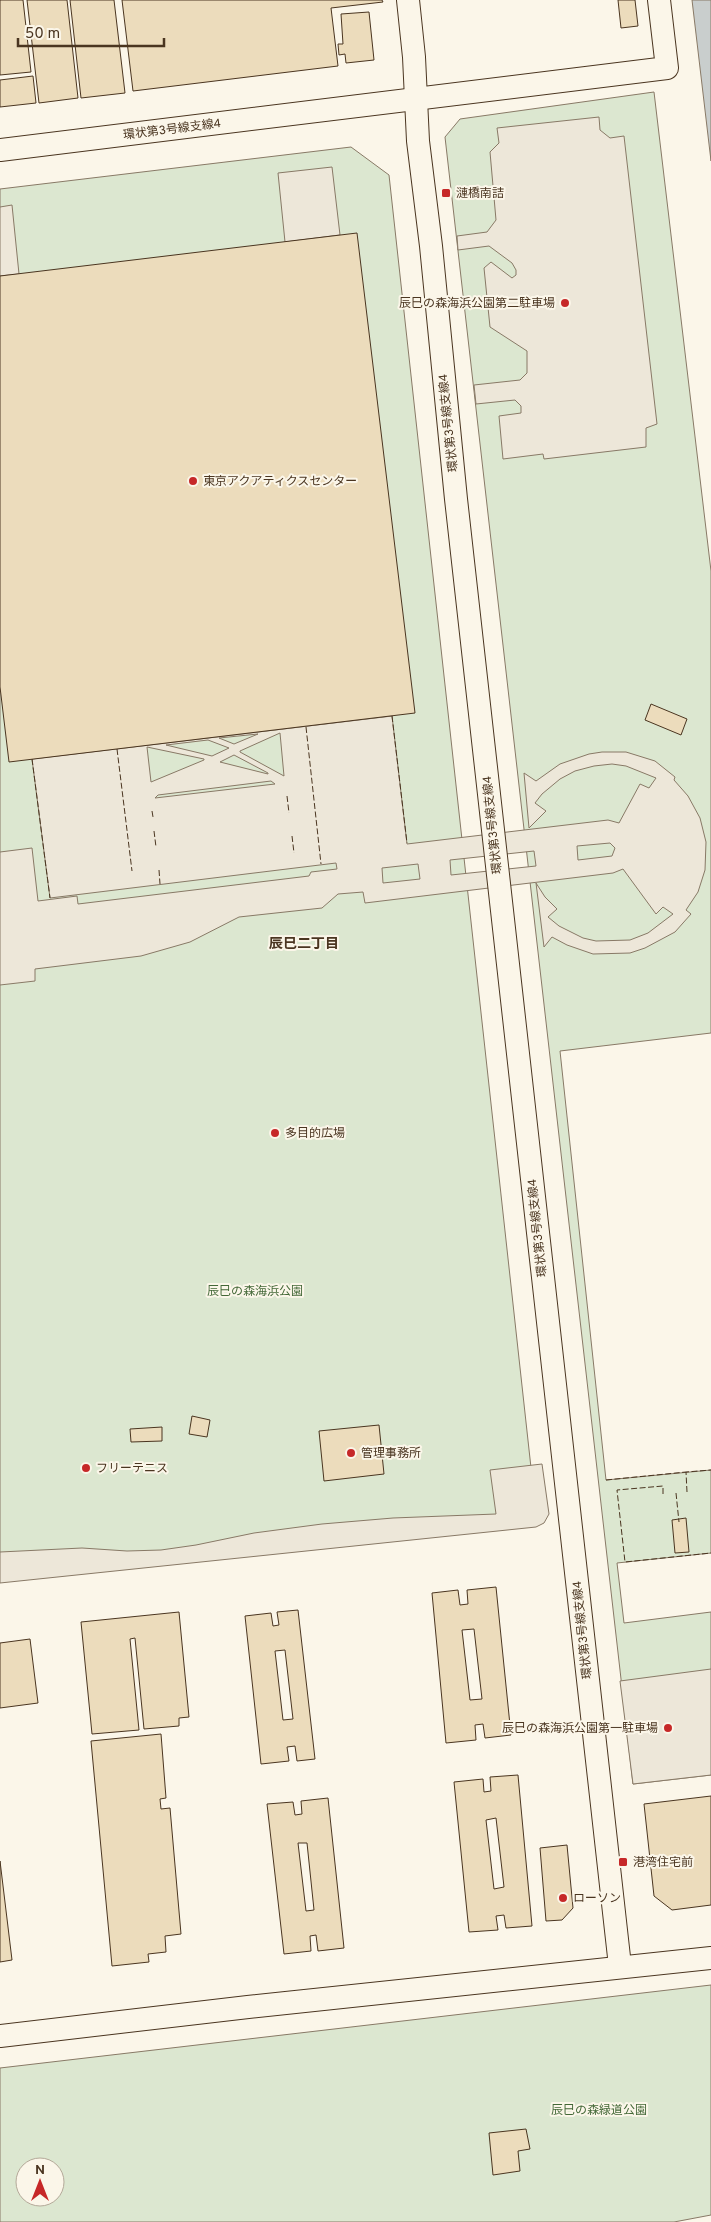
<svg xmlns="http://www.w3.org/2000/svg" width="711" height="2222" viewBox="0 0 711 2222" font-family="Overpass,'Noto Sans JP',sans-serif">
  <rect width="100%" height="100%" fill="#fbf6e9"/>
  <!-- green -->
  <g fill="#dce7d0" stroke="#887966" fill-rule="evenodd">
    <path d="M 654,92 L 711,571 L 711,1033 L 560,1051 L 606,1480 L 711,1470 L 711,1553 L 617,1563 L 624,1623 L 711,1612 L 711,1775 L 633,1784 L 445,137 L 460,119 Z"/>
    <path d="M 351,147 L 389,175 L 534,1495 L 518,1518 L 0,1578 L 0,189 Z"/>
    <path d="M 711,1985 L 711,2215 L 674,2222 L 0,2222 L 0,2068 ZM 25,2167 L 55,2167 L 55,2197 L 25,2197 Z"/>
  </g>
  <!-- parking -->
  <g fill="#ede7d9" stroke="#887966" fill-rule="evenodd">
    <path d="M 599,117 L 600,130 L 610,138 L 624,136 L 657,424 L 646,428 L 646,447 L 544,459 L 543,454 L 503,459 L 499,416 L 521,413 L 521,406 L 515,400 L 476,404 L 474,385 L 520,380 L 527,373 L 527,351 L 490,327 L 484,268 L 491,262 L 512,278 L 516,275 L 516,270 L 512,263 L 489,246 L 458,250 L 457,236 L 487,232 L 496,220 L 490,152 L 499,143 L 497,128 Z"/>
    <path d="M 332,167 L 340,235 L 285,242 L 278,173 Z"/>
    <path d="M 12,205 L 19,274 L 0,276 L 0,207 Z"/>
    <path d="M 392,716 L 407,844 L 608,820 L 619,823 L 640,784 L 649,788 L 656,778 L 626,766 L 612,764 L 594,766 L 575,771 L 560,779 L 542,794 L 535,803 L 546,811 L 529,828 L 524,773 L 536,781 L 560,764 L 589,754 L 602,752 L 626,752 L 655,761 L 675,777 L 674,780 L 688,796 L 700,818 L 706,842 L 705,870 L 698,892 L 686,910 L 691,914 L 675,932 L 645,948 L 630,953 L 593,954 L 567,945 L 552,937 L 544,947 L 536,883 L 545,897 L 557,909 L 548,917 L 559,926 L 583,938 L 596,941 L 630,940 L 648,933 L 673,914 L 663,907 L 656,914 L 623,869 L 613,873 L 365,903 L 363,892 L 338,894 L 322,908 L 239,917 L 190,942 L 141,956 L 35,969 L 35,981 L 0,985 L 0,852 L 32,848 L 38,901 L 77,896 L 78,904 L 309,876 L 311,872 L 337,869 L 336,863 L 50,898 L 32,759 ZM 280,733 L 284,776 L 240,752 L 240,751 ZM 258,734 L 234,744 L 219,738 ZM 208,740 L 229,748 L 212,756 L 166,745 ZM 147,747 L 204,759 L 204,760 L 151,782 ZM 234,755 L 268,773 L 268,774 L 220,762 ZM 271,781 L 275,784 L 155,798 L 158,795 ZM 610,843 L 615,848 L 612,856 L 578,860 L 577,846 ZM 534,851 L 536,866 L 451,875 L 450,860 ZM 418,864 L 420,879 L 383,883 L 382,868 Z"/>
    <path d="M 542,1464 L 549,1514 L 544,1523 L 536,1527 L 0,1583 L 0,1552 L 82,1548 L 127,1551 L 161,1550 L 196,1545 L 254,1533 L 322,1524 L 393,1518 L 496,1514 L 490,1470 Z"/>
    <path d="M 711,1669 L 711,1775 L 633,1784 L 620,1681 Z"/>
  </g>
  <!-- water -->
  <path fill="#c9cecd" stroke="#887966" d="M 692,0 L 711,0 L 711,161 Z"/>
  <!-- building -->
  <g fill="#ecdcbc" stroke="#4a3520" fill-rule="evenodd">
    <path d="M 0,0 L 23,0 L 31,72 L 0,75 Z"/>
    <path d="M 27,0 L 67,0 L 78,98 L 39,103 Z"/>
    <path d="M 70,0 L 114,0 L 125,93 L 81,98 Z"/>
    <path d="M 122,0 L 382,0 L 383,2 L 331,8 L 338,66 L 133,91 Z"/>
    <path d="M 618,0 L 635,0 L 638,26 L 621,28 Z"/>
    <path d="M 369,12 L 374,60 L 346,63 L 345,54 L 339,55 L 338,44 L 343,44 L 341,14 Z"/>
    <path d="M 33,76 L 36,103 L 0,107 L 0,80 Z"/>
    <path d="M 357,233 L 415,713 L 9,762 L 0,687 L 0,276 Z"/>
    <path d="M 651,704 L 687,719 L 681,735 L 645,720 Z"/>
    <path d="M 192,1416 L 210,1420 L 207,1437 L 189,1434 Z"/>
    <path d="M 379,1425 L 384,1474 L 324,1481 L 319,1431 Z"/>
    <path d="M 162,1427 L 162,1441 L 131,1442 L 130,1429 Z"/>
    <path d="M 686,1518 L 689,1552 L 675,1553 L 672,1520 Z"/>
    <path d="M 496,1587 L 511,1735 L 485,1738 L 483,1724 L 475,1725 L 476,1740 L 446,1743 L 432,1593 L 458,1590 L 460,1605 L 468,1604 L 467,1590 ZM 474,1629 L 482,1699 L 470,1700 L 462,1630 Z"/>
    <path d="M 298,1610 L 315,1759 L 297,1761 L 295,1746 L 287,1747 L 289,1761 L 261,1764 L 245,1616 L 271,1613 L 273,1626 L 279,1625 L 277,1612 ZM 285,1650 L 293,1719 L 283,1720 L 275,1651 Z"/>
    <path d="M 179,1612 L 189,1717 L 179,1718 L 179,1726 L 144,1729 L 135,1638 L 130,1639 L 139,1730 L 92,1734 L 81,1622 Z"/>
    <path d="M 30,1639 L 38,1703 L 0,1708 L 0,1643 Z"/>
    <path d="M 161,1734 L 166,1798 L 160,1799 L 161,1809 L 170,1808 L 181,1934 L 165,1936 L 166,1952 L 148,1954 L 149,1962 L 112,1966 L 91,1741 Z"/>
    <path d="M 518,1775 L 532,1926 L 506,1928 L 504,1915 L 496,1916 L 498,1930 L 469,1932 L 454,1782 L 483,1779 L 484,1792 L 491,1791 L 490,1777 ZM 496,1818 L 504,1887 L 494,1889 L 486,1820 Z"/>
    <path d="M 711,1796 L 711,1905 L 672,1910 L 654,1896 L 644,1804 Z"/>
    <path d="M 328,1798 L 344,1948 L 318,1951 L 316,1935 L 310,1936 L 311,1951 L 284,1954 L 267,1804 L 293,1802 L 295,1815 L 302,1814 L 301,1801 ZM 298,1843 L 307,1843 L 314,1910 L 306,1911 Z"/>
    <path d="M 567,1845 L 573,1908 L 562,1920 L 546,1921 L 540,1848 Z"/>
    <path d="M 0,1861 L 12,1960 L 0,1962 Z"/>
    <path d="M 526,2129 L 530,2149 L 518,2151 L 520,2171 L 493,2175 L 489,2133 Z"/>
  </g>
  <g fill="none" stroke-linecap="round" stroke-linejoin="round">
    <!-- minor casing -->
    <g stroke="#4a3520" stroke-width="24">
      <g id="minor">
        <path d="M 408,0 L 414,57 L 418,141 L 431,246 L 456,499 L 620,1966"/>
        <path d="M 0,150 L 667,68 L 659,0"/>
        <path d="M 0,2036 L 248,2007 L 711,1958"/>
      </g>
    </g>
    <!-- minor -->
    <use href="#minor" stroke="#fbf6e9" stroke-width="22"/>
    <!-- fence -->
    <g stroke="#4a3520" stroke-width="1" stroke-dasharray="6 2.5" stroke-linecap="butt">
      <path d="M 392,716 L 407,843"/>
      <path d="M 306,727 L 321,864"/>
      <path d="M 117,749 L 132,871"/>
      <path d="M 32,759 L 50,898"/>
      <path d="M 287,796 L 289,813"/>
      <path d="M 152,811 L 153,817"/>
      <path d="M 154,831 L 156,847"/>
      <path d="M 292,836 L 294,853"/>
      <path d="M 159,870 L 160,884"/>
      <path d="M 606,1480 L 686,1472"/>
      <path d="M 687,1492 L 686,1472 L 711,1470"/>
      <path d="M 676,1493 L 679,1522"/>
      <path d="M 663,1494 L 663,1486 L 617,1490 L 625,1562 L 711,1553"/>
    </g>
  </g>
  <!-- markers -->
  <g fill="#c62828" stroke="#fbf6e9" stroke-width="2">
    <rect x="441" y="188" width="10" height="10" rx="2.5"/>
    <circle cx="565" cy="303" r="5"/>
    <circle cx="193" cy="481" r="5"/>
    <circle cx="275" cy="1133" r="5"/>
    <circle cx="351" cy="1453" r="5"/>
    <circle cx="86" cy="1468" r="5"/>
    <circle cx="668" cy="1728" r="5"/>
    <rect x="618" y="1857" width="10" height="10" rx="2.5"/>
    <circle cx="563" cy="1898" r="5"/>
  </g>
  <g text-anchor="middle" stroke-width="4" stroke-linejoin="round" paint-order="stroke">
    <!-- street labels -->
    <g font-size="12" fill="#4a3520" stroke="#fbf6e9">
      <text transform="translate(172 129) rotate(-7)" y="4">環状第3号線支線4</text>
      <text transform="translate(448 423) rotate(-96)" y="4">環状第3号線支線4</text>
      <text transform="translate(492 825) rotate(-96)" y="4">環状第3号線支線4</text>
      <text transform="translate(537 1228) rotate(-96)" y="4">環状第3号線支線4</text>
      <text transform="translate(582 1630) rotate(-96)" y="4">環状第3号線支線4</text>
    </g>
    <!-- poi labels -->
    <g font-size="12" fill="#4a3520" stroke="#fbf6e9" text-anchor="start">
      <text x="456" y="197">漣橋南詰</text>
      <text x="555" y="307" text-anchor="end">辰巳の森海浜公園第二駐車場</text>
      <text x="203" y="485">東京アクアティクスセンター</text>
      <text x="285" y="1137">多目的広場</text>
      <text x="361" y="1457">管理事務所</text>
      <text x="96" y="1472">フリーテニス</text>
      <text x="658" y="1732" text-anchor="end">辰巳の森海浜公園第一駐車場</text>
      <text x="633" y="1866">港湾住宅前</text>
      <text x="573" y="1902">ローソン</text>
    </g>
    <!-- park labels -->
    <g font-size="12" fill="#436837" stroke="#fbf6e9">
      <text x="255" y="1295">辰巳の森海浜公園</text>
      <text x="599" y="2114">辰巳の森緑道公園</text>
    </g>
    <!-- neighbourhood labels -->
    <g font-size="14" font-weight="bold" fill="#4a3520" stroke="#fbf6e9">
      <text x="304" y="948">辰巳二丁目</text>
    </g>
  </g>
  <!-- north arrow -->
  <g transform="translate(40 2182)"><circle r="24" fill="#fbf6e9" stroke="#b4a999"/>
  <path d="M0-4L9 19L0 12L-9 19Z" fill="#c62828"/>
  <text y="-8" font-size="14" font-weight="bold" text-anchor="middle" fill="#4a3520">N</text>
  </g>
  <!-- scale -->
  <path d="M18 38v8h146v-8" fill="none" stroke="#4a3520" stroke-width="2.5"/>
  <text x="25" y="38" font-size="15" fill="#4a3520" stroke="#fbf6e9" stroke-width="4" paint-order="stroke">50 m</text>
</svg>
